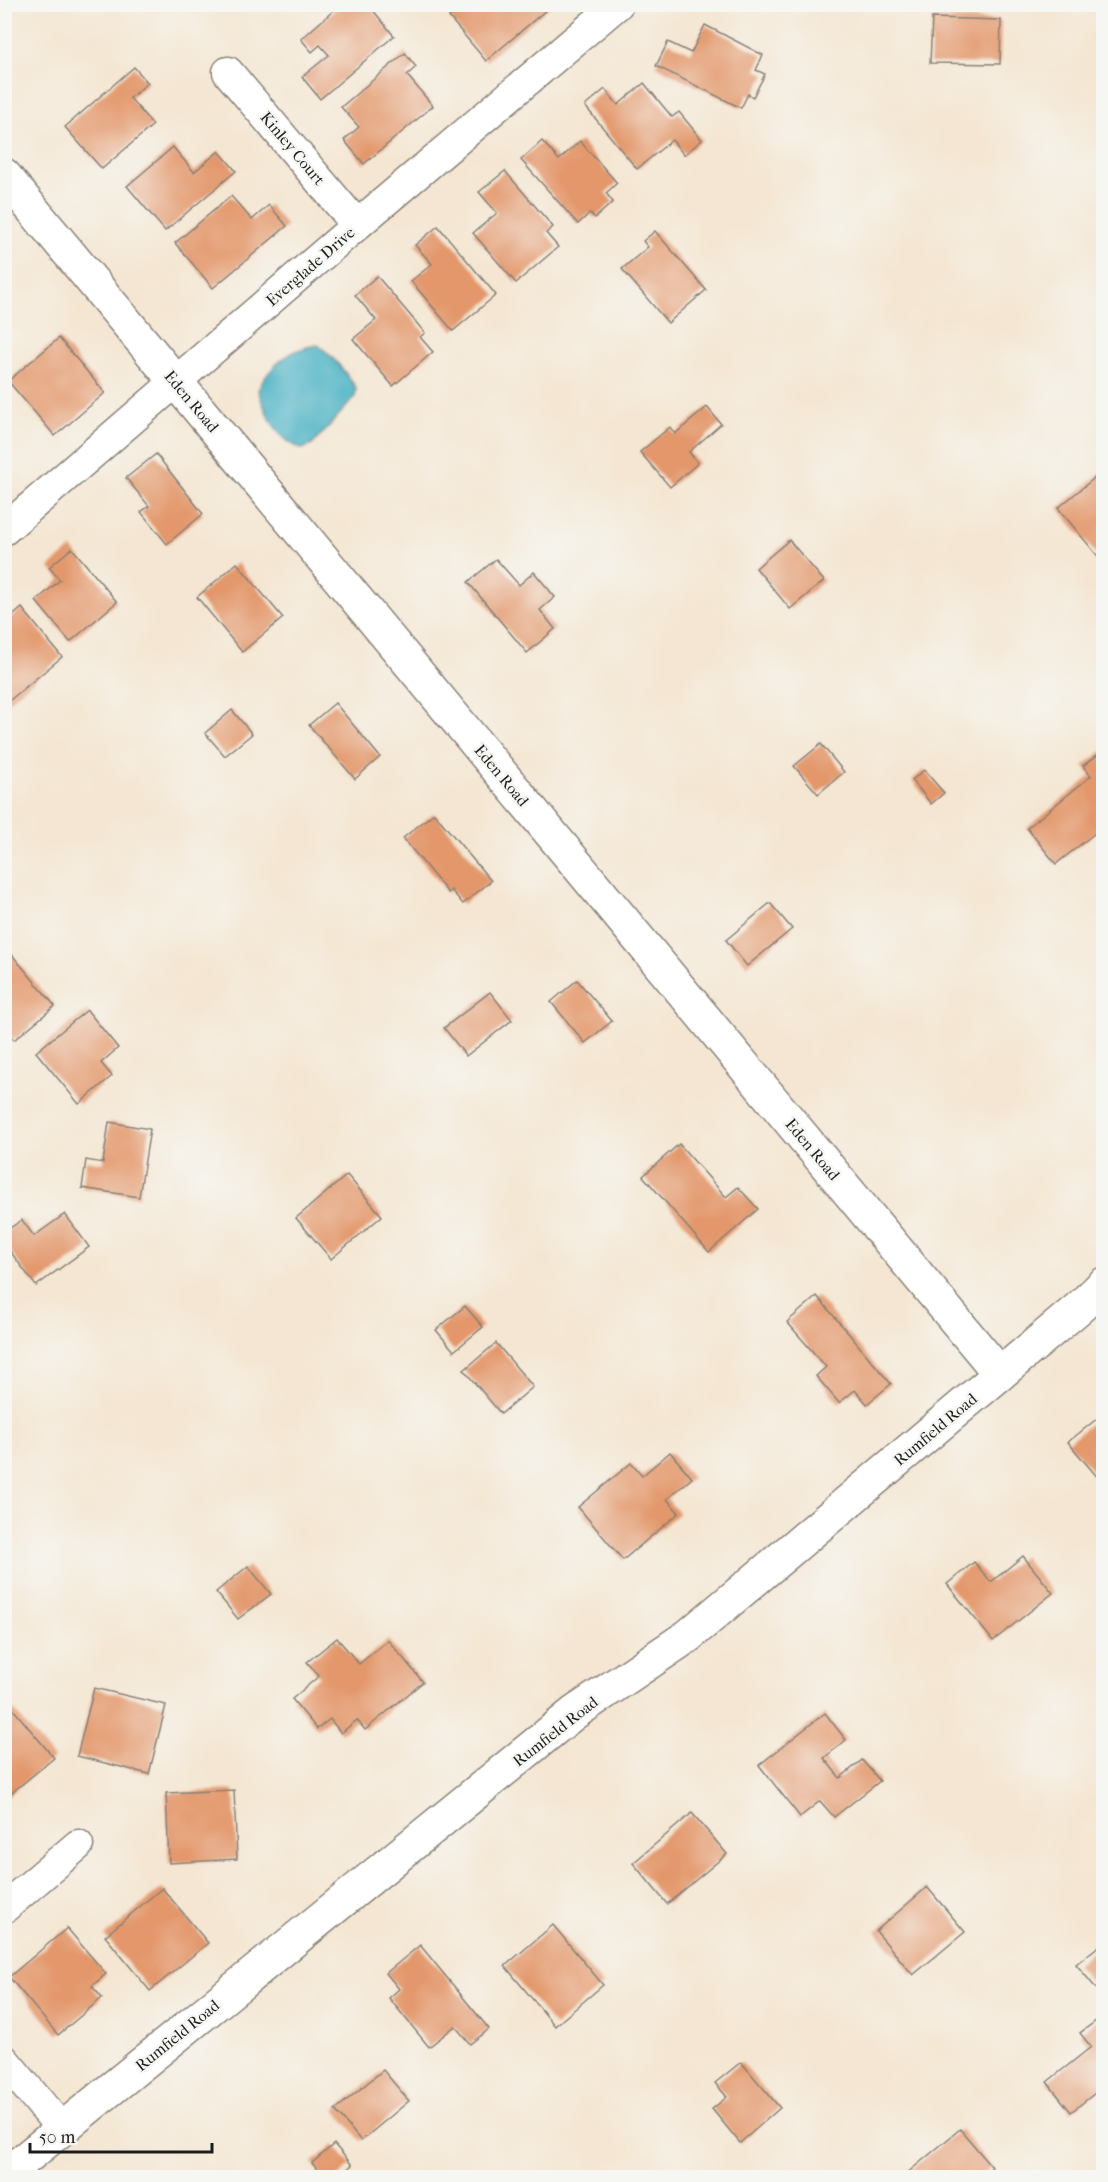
<svg xmlns="http://www.w3.org/2000/svg" width="1108" height="2182" viewBox="0 0 1108 2182" font-family="'IM FELL French Canon',serif">
  <rect width="100%" height="100%" fill="#f6f6f2"/>
  <filter id="ink" filterUnits="userSpaceOnUse"><feTurbulence type="fractalNoise" baseFrequency=".0167" numOctaves="2"/><feDisplacementMap in="SourceGraphic" scale="12" xChannelSelector="R" yChannelSelector="G"/><feConvolveMatrix kernelMatrix="1 2 1 2 8 2 1 2 1" color-interpolation-filters="sRGB"/></filter>
  <filter id="wash" filterUnits="userSpaceOnUse"><feTurbulence type="fractalNoise" baseFrequency=".008" numOctaves="4" result="noise"/><feDisplacementMap in="SourceGraphic" scale="24" xChannelSelector="R" yChannelSelector="G"/><feGaussianBlur stdDeviation="1.35" result="paint"/><feColorMatrix in="noise" values="0 0 0 0 0 0 0 0 0 0 0 0 0 0 0 0 0 1.4 0 .05"/><feComposite in="paint" operator="in"/></filter>
  <g filter="url(#wash)">
    <rect width="100%" height="100%" fill="#f4e6d2"/>
    <!-- water -->
    <path fill="#43afc2" stroke="#30666f" stroke-width="1.5" d="M 318,345 C 334,357 345,372 356,388 L 355,397 L 312,445 L 302,449 C 277,440 266,414 258,390 C 270,365 291,348 318,345 Z"/>
    <g id="blocks">
      <!-- building -->
      <g fill="#e3976a">
        <path d="M 341,4 L 368,4 L 394,36 L 320,99 L 302,77 L 329,55 L 320,45 L 312,52 L 301,39 Z"/>
        <path d="M 464,4 L 553,4 L 486,61 L 449,17 Z"/>
        <path d="M 932,18 L 1001,20 L 1000,64 L 930,63 Z"/>
        <path d="M 705,25 L 763,55 L 756,70 L 765,74 L 753,97 L 748,94 L 741,108 L 656,66 L 668,42 L 691,53 Z"/>
        <path d="M 405,53 L 416,67 L 407,75 L 433,106 L 364,164 L 344,140 L 359,127 L 341,107 Z"/>
        <path d="M 134,67 L 148,83 L 130,98 L 153,125 L 102,169 L 65,127 Z"/>
        <path d="M 644,83 L 672,117 L 679,112 L 702,140 L 684,155 L 672,140 L 637,169 L 585,106 L 605,89 L 618,105 Z"/>
        <path d="M 542,141 L 559,160 L 580,141 L 617,183 L 606,193 L 613,202 L 595,218 L 590,213 L 578,224 L 521,160 Z"/>
        <path d="M 173,147 L 194,172 L 219,151 L 236,171 L 165,231 L 127,186 Z"/>
        <path d="M 505,171 L 553,227 L 546,233 L 558,247 L 516,283 L 473,233 L 497,213 L 479,192 Z"/>
        <path d="M 231,196 L 252,220 L 269,205 L 287,226 L 213,288 L 175,243 Z"/>
        <path d="M 438,226 L 496,295 L 453,331 L 411,281 L 432,264 L 415,245 Z"/>
        <path d="M 655,231 L 706,290 L 668,323 L 622,269 L 648,247 L 643,241 Z"/>
        <path d="M 377,276 L 425,333 L 420,337 L 433,352 L 393,386 L 353,339 L 376,320 L 355,295 Z"/>
        <path d="M 59,338 L 105,393 L 55,436 L 8,381 Z"/>
        <path d="M 707,407 L 721,424 L 689,452 L 698,463 L 670,487 L 640,452 L 670,427 L 675,434 Z"/>
        <path d="M 156,454 L 203,514 L 167,544 L 141,512 L 149,506 L 126,478 Z"/>
        <path d="M 1104,470 L 1104,557 L 1101,560 L 1058,508 Z"/>
        <path d="M 789,540 L 824,581 L 790,609 L 756,568 Z"/>
        <path d="M 72,548 L 117,602 L 70,642 L 36,601 L 60,580 L 49,567 Z"/>
        <path d="M 496,559 L 519,585 L 534,572 L 555,597 L 540,610 L 555,629 L 527,653 L 468,582 Z"/>
        <path d="M 237,563 L 283,618 L 242,652 L 197,597 Z"/>
        <path d="M 22,608 L 62,657 L 4,705 L 4,623 Z"/>
        <path d="M 335,703 L 380,757 L 355,779 L 309,725 Z"/>
        <path d="M 232,710 L 252,734 L 225,756 L 205,733 Z"/>
        <path d="M 821,744 L 844,772 L 818,794 L 794,766 Z"/>
        <path d="M 1104,750 L 1104,826 L 1056,864 L 1027,828 L 1091,776 L 1083,766 Z"/>
        <path d="M 924,770 L 944,793 L 931,804 L 912,780 Z"/>
        <path d="M 434,813 L 491,881 L 463,904 L 451,890 L 448,893 L 403,838 Z"/>
        <path d="M 770,903 L 792,929 L 747,966 L 726,940 Z"/>
        <path d="M 8,950 L 55,1006 L 14,1040 L 5,1029 L 5,953 Z"/>
        <path d="M 577,980 L 612,1021 L 585,1043 L 551,1002 Z"/>
        <path d="M 490,992 L 512,1020 L 466,1056 L 444,1028 Z"/>
        <path d="M 87,1010 L 118,1048 L 101,1063 L 112,1076 L 79,1104 L 36,1052 Z"/>
        <path d="M 109,1122 L 150,1129 L 139,1197 L 82,1188 L 86,1160 L 103,1163 Z"/>
        <path d="M 679,1144 L 726,1197 L 738,1187 L 758,1209 L 709,1252 L 643,1176 Z"/>
        <path d="M 347,1175 L 382,1216 L 331,1259 L 296,1218 Z"/>
        <path d="M 65,1214 L 89,1247 L 36,1286 L 4,1243 L 4,1232 L 22,1220 L 34,1236 Z"/>
        <path d="M 817,1296 L 891,1384 L 867,1404 L 855,1390 L 839,1403 L 816,1376 L 826,1367 L 787,1322 Z"/>
        <path d="M 465,1306 L 483,1327 L 454,1351 L 436,1330 Z"/>
        <path d="M 496,1343 L 533,1387 L 501,1414 L 464,1370 Z"/>
        <path d="M 1104,1413 L 1104,1485 L 1068,1442 Z"/>
        <path d="M 670,1452 L 692,1478 L 667,1499 L 679,1513 L 623,1560 L 578,1507 L 631,1463 L 642,1476 Z"/>
        <path d="M 1023,1556 L 1053,1593 L 993,1641 L 947,1584 L 974,1562 L 991,1582 Z"/>
        <path d="M 248,1566 L 271,1594 L 238,1619 L 216,1592 Z"/>
        <path d="M 337,1638 L 359,1664 L 388,1640 L 423,1682 L 365,1730 L 357,1720 L 341,1733 L 330,1719 L 317,1729 L 292,1699 L 319,1676 L 307,1662 Z"/>
        <path d="M 94,1688 L 166,1705 L 149,1774 L 77,1756 Z"/>
        <path d="M 13,1709 L 54,1758 L 4,1799 L 4,1717 Z"/>
        <path d="M 825,1713 L 846,1740 L 824,1758 L 840,1778 L 862,1760 L 880,1781 L 834,1817 L 820,1801 L 800,1817 L 759,1765 Z"/>
        <path d="M 234,1790 L 237,1859 L 169,1863 L 166,1793 Z"/>
        <path d="M 692,1813 L 727,1854 L 667,1904 L 633,1863 Z"/>
        <path d="M 927,1887 L 965,1932 L 913,1975 L 876,1931 Z"/>
        <path d="M 162,1888 L 208,1943 L 150,1991 L 105,1936 Z"/>
        <path d="M 553,1925 L 603,1985 L 555,2026 L 505,1966 Z"/>
        <path d="M 67,1928 L 106,1974 L 92,1986 L 102,1998 L 58,2035 L 9,1977 Z"/>
        <path d="M 1104,1942 L 1104,1998 L 1076,1964 Z"/>
        <path d="M 420,1945 L 489,2029 L 470,2044 L 455,2026 L 429,2047 L 389,1998 L 399,1989 L 386,1973 Z"/>
        <path d="M 1104,2015 L 1104,2086 L 1071,2112 L 1047,2082 L 1091,2047 L 1080,2033 Z"/>
        <path d="M 741,2062 L 780,2108 L 740,2143 L 712,2109 L 727,2097 L 715,2083 Z"/>
        <path d="M 383,2070 L 409,2101 L 361,2141 L 335,2110 Z"/>
        <path d="M 960,2129 L 992,2167 L 980,2178 L 909,2178 L 906,2174 Z"/>
        <path d="M 334,2144 L 352,2165 L 337,2178 L 324,2178 L 312,2163 Z"/>
      </g>
    </g>
  </g>
  <g filter="url(#ink)">
    <use href="#blocks" fill-opacity="0" stroke="#888177" stroke-width="1.5"/>
    <g fill="none" stroke-linecap="round" stroke-linejoin="round">
      <!-- minor casing -->
      <g stroke="#888177" stroke-width="33">
        <g id="minor">
          <path d="M 228,72 L 357,225"/>
          <path d="M 4,530 L 357,225 L 618,4"/>
          <path d="M 4,1908 L 78,1845"/>
          <path d="M 4,2060 L 62,2129"/>
        </g>
      </g>
      <!-- tertiary casing -->
      <g stroke="#888177" stroke-width="36">
        <path id="tertiary" d="M 4,175 L 1000,1374"/>
      </g>
      <!-- secondary casing -->
      <g stroke="#888177" stroke-width="36">
        <path id="secondary" d="M 4,2176 L 574,1713 L 688,1636 L 1081,1306 L 1104,1284"/>
      </g>
      <!-- minor -->
      <use href="#minor" stroke="#fff" stroke-width="30"/>
      <!-- tertiary -->
      <use href="#tertiary" stroke="#fff" stroke-width="33"/>
      <!-- secondary -->
      <use href="#secondary" stroke="#fff" stroke-width="33"/>
    </g>
  </g>
  <g text-anchor="middle" stroke-width="5" stroke-linejoin="round" paint-order="stroke">
    <!-- street labels -->
    <g font-size="16" fill="#1c1c1c" stroke="#f6f6f2">
      <text transform="translate(293 148) rotate(50)" y="6">Kinley Court</text>
      <text transform="translate(310 266) rotate(-41)" y="6">Everglade Drive</text>
      <text transform="translate(192 401) rotate(50)" y="6">Eden Road</text>
      <text transform="translate(502 775) rotate(50)" y="6">Eden Road</text>
      <text transform="translate(813 1149) rotate(50)" y="6">Eden Road</text>
      <text transform="translate(935 1429) rotate(-40)" y="6">Rumfield Road</text>
      <text transform="translate(555 1731) rotate(-38)" y="6">Rumfield Road</text>
      <text transform="translate(177 2035) rotate(-39)" y="6">Rumfield Road</text>
    </g>
  </g>
  <!-- margin -->
  <rect width="1108" height="2182" fill="none" stroke="#f6f6f2" stroke-width="24"/>
  <!-- scale -->
  <path d="M30 2143v9h182v-9" fill="none" stroke="#1c1c1c" stroke-width="3"/>
  <text x="39" y="2143" font-size="18" fill="#1c1c1c" stroke="#f6f6f2" stroke-width="4.5" paint-order="stroke">50 m</text>
</svg>
